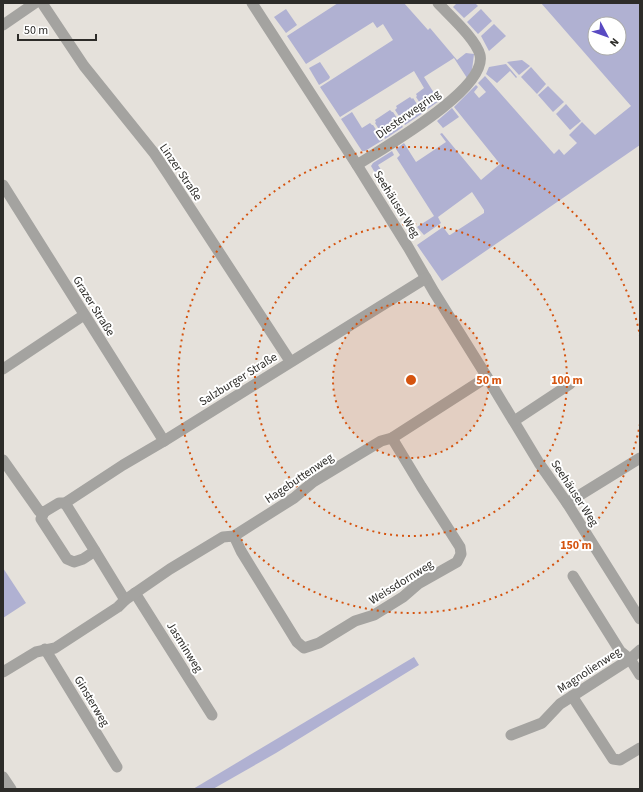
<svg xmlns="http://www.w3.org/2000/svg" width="643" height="792" viewBox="0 0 643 792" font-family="'Source Sans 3',sans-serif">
  <rect width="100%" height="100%" fill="#e5e1db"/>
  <!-- green -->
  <g fill="#b0b1d2" fill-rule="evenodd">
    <path d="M 338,3 L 404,3 L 428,30 L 430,28 L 457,60 L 466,53 L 474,54 L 472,70 L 467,78 L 454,58 L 424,77 L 439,101 L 425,111 L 416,97 L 417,96 L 416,94 L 424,88 L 414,71 L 340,117 L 320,87 L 393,40 L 383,24 L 377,28 L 373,22 L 306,64 L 287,36 Z"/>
    <path d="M 457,3 L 475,3 L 478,6 L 464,18 L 453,7 Z"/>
    <path d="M 541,3 L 640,3 L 640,145 L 442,281 L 417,245 L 443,227 L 449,235 L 450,235 L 484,213 L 484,210 L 472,192 L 438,217 L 441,223 L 424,235 L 417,227 L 434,216 L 397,158 L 400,155 L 396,149 L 404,143 L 416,162 L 446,142 L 440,134 L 442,133 L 481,180 L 500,164 L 454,107 L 476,85 L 478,87 L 474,92 L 479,98 L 486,92 L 478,83 L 485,76 L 554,154 L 559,149 L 564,155 L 577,143 L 569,135 L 582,122 L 595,135 L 631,106 ZM 595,24 L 619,24 L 619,48 L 595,48 Z"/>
    <path d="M 286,9 L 297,25 L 286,33 L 274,17 Z"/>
    <path d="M 481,9 L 492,21 L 478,34 L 467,22 Z"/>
    <path d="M 494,24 L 506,36 L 489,51 L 481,36 Z"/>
    <path d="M 522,60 L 530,66 L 519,75 L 507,62 Z"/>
    <path d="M 320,62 L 330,77 L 329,79 L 319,85 L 309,68 Z"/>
    <path d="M 506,64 L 517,77 L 516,78 L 510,71 L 497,83 L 486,74 L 489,67 Z"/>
    <path d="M 531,67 L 546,84 L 537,94 L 521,77 Z"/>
    <path d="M 548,86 L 564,102 L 553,112 L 538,95 Z"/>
    <path d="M 410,97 L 412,99 L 413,98 L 423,113 L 405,125 L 395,110 L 397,108 L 396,106 Z"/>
    <path d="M 566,104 L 581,121 L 570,130 L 556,114 Z"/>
    <path d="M 452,108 L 459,117 L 443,128 L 437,121 Z"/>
    <path d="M 390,110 L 392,112 L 393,112 L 403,127 L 385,139 L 375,123 L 376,122 L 375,120 Z"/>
    <path d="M 352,112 L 362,128 L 370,123 L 372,125 L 373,125 L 383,140 L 365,151 L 362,151 L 341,119 Z"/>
    <path d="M 392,151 L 394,155 L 378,165 L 383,173 L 378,178 L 371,166 L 373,163 Z"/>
    <path d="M 3,568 L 26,603 L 3,618 Z"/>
    <path d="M 414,657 L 419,665 L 276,753 L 213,789 L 193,789 Z"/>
  </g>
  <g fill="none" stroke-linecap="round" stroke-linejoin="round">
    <!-- minor -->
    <g stroke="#a4a3a0" stroke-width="11">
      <path d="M 42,3 L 84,66 L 154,153 L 168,174 L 290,361"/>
      <path d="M 252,3 L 357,165 L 408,247 L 434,292 L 487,377 L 539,463 L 567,503 L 640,619"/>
      <path d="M 3,25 L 35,3"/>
      <path d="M 357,165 C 383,148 488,89 480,55 C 476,39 450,16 438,3"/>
      <path d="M 3,185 L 164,441"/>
      <path d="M 3,369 L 84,315"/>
      <path d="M 514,421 L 570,384"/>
      <path d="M 3,460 L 39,511 L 44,512 L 59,503 L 65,503 L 123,465 L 164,441 L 426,278"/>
      <path d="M 567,503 L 640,458"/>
      <path d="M 44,512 L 41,519 L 67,559 L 74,562 L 83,559 L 95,551 L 65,503"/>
      <path d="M 234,536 L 241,551 L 297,642 L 304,648 L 319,643 L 355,621 L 374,615 L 403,597 L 418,584 L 457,562 L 461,554 L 460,547 L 421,486 L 392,438"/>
      <path d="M 95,551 L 125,600"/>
      <path d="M 573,576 L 620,651 L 630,659 L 640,675"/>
      <path d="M 135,593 L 212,715"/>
      <path d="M 45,649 L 117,767"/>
      <path d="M 3,672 L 36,652 L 55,648 L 118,607 L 125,600 L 170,569 L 223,537 L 234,536 L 294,498 L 313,482 L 381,441 L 392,438 L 487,377"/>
      <path d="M 572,696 L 613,759 L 620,760 L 640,748"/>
      <path d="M 511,735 L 542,723 L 560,704 L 630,659 L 640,650"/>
      <path d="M 3,777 L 11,789"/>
    </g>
  </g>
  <!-- distance rings -->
  <circle cx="411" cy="380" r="78" fill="#d5540f" fill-opacity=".12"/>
  <g fill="none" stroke="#d5540f" stroke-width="2" stroke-dasharray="2 4">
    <circle cx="411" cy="380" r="78"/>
    <circle cx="411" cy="380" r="156"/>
    <path d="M640 424A233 233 0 1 1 640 336"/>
  </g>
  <g text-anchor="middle" stroke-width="4" stroke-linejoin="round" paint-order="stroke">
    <!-- street labels -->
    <g font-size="12" fill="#2d2c29" stroke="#fff">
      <text transform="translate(408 114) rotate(-35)" y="4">Diesterwegring</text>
      <text transform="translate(181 172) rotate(56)" y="4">Linzer Straße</text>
      <text transform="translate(397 204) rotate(58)" y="4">Seehäuser Weg</text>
      <text transform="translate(94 306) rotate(58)" y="4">Grazer Straße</text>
      <text transform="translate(238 379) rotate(-32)" y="4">Salzburger Straße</text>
      <text transform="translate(299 478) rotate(-34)" y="4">Hagebuttenweg</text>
      <text transform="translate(575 493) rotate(57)" y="4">Seehäuser Weg</text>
      <text transform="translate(401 582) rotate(-32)" y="4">Weissdornweg</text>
      <text transform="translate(185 647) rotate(58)" y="4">Jasminweg</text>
      <text transform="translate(589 670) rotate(-33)" y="4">Magnolienweg</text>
      <text transform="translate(92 701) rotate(59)" y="4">Ginsterweg</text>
    </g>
  </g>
  <circle cx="411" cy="380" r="6" fill="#d5540f" stroke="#fff" stroke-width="2"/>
  <g font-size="12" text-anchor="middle" font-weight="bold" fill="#d5540f" stroke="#fff" stroke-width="4" stroke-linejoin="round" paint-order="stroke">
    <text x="489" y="384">50 m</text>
    <text x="567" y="384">100 m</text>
    <text x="576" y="549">150 m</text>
  </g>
  <!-- border -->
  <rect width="643" height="792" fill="none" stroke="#2d2c29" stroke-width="8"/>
  <!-- north arrow -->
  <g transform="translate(607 36) rotate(131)"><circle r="19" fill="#ffffff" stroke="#ababa9"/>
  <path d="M0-3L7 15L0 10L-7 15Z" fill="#594ac2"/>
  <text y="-6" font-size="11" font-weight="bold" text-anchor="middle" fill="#2d2c29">N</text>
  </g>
  <!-- scale -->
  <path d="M18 34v6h78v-6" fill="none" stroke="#2d2c29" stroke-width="2"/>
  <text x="24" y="34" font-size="12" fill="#2d2c29" stroke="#ffffff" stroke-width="3" paint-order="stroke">50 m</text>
</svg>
